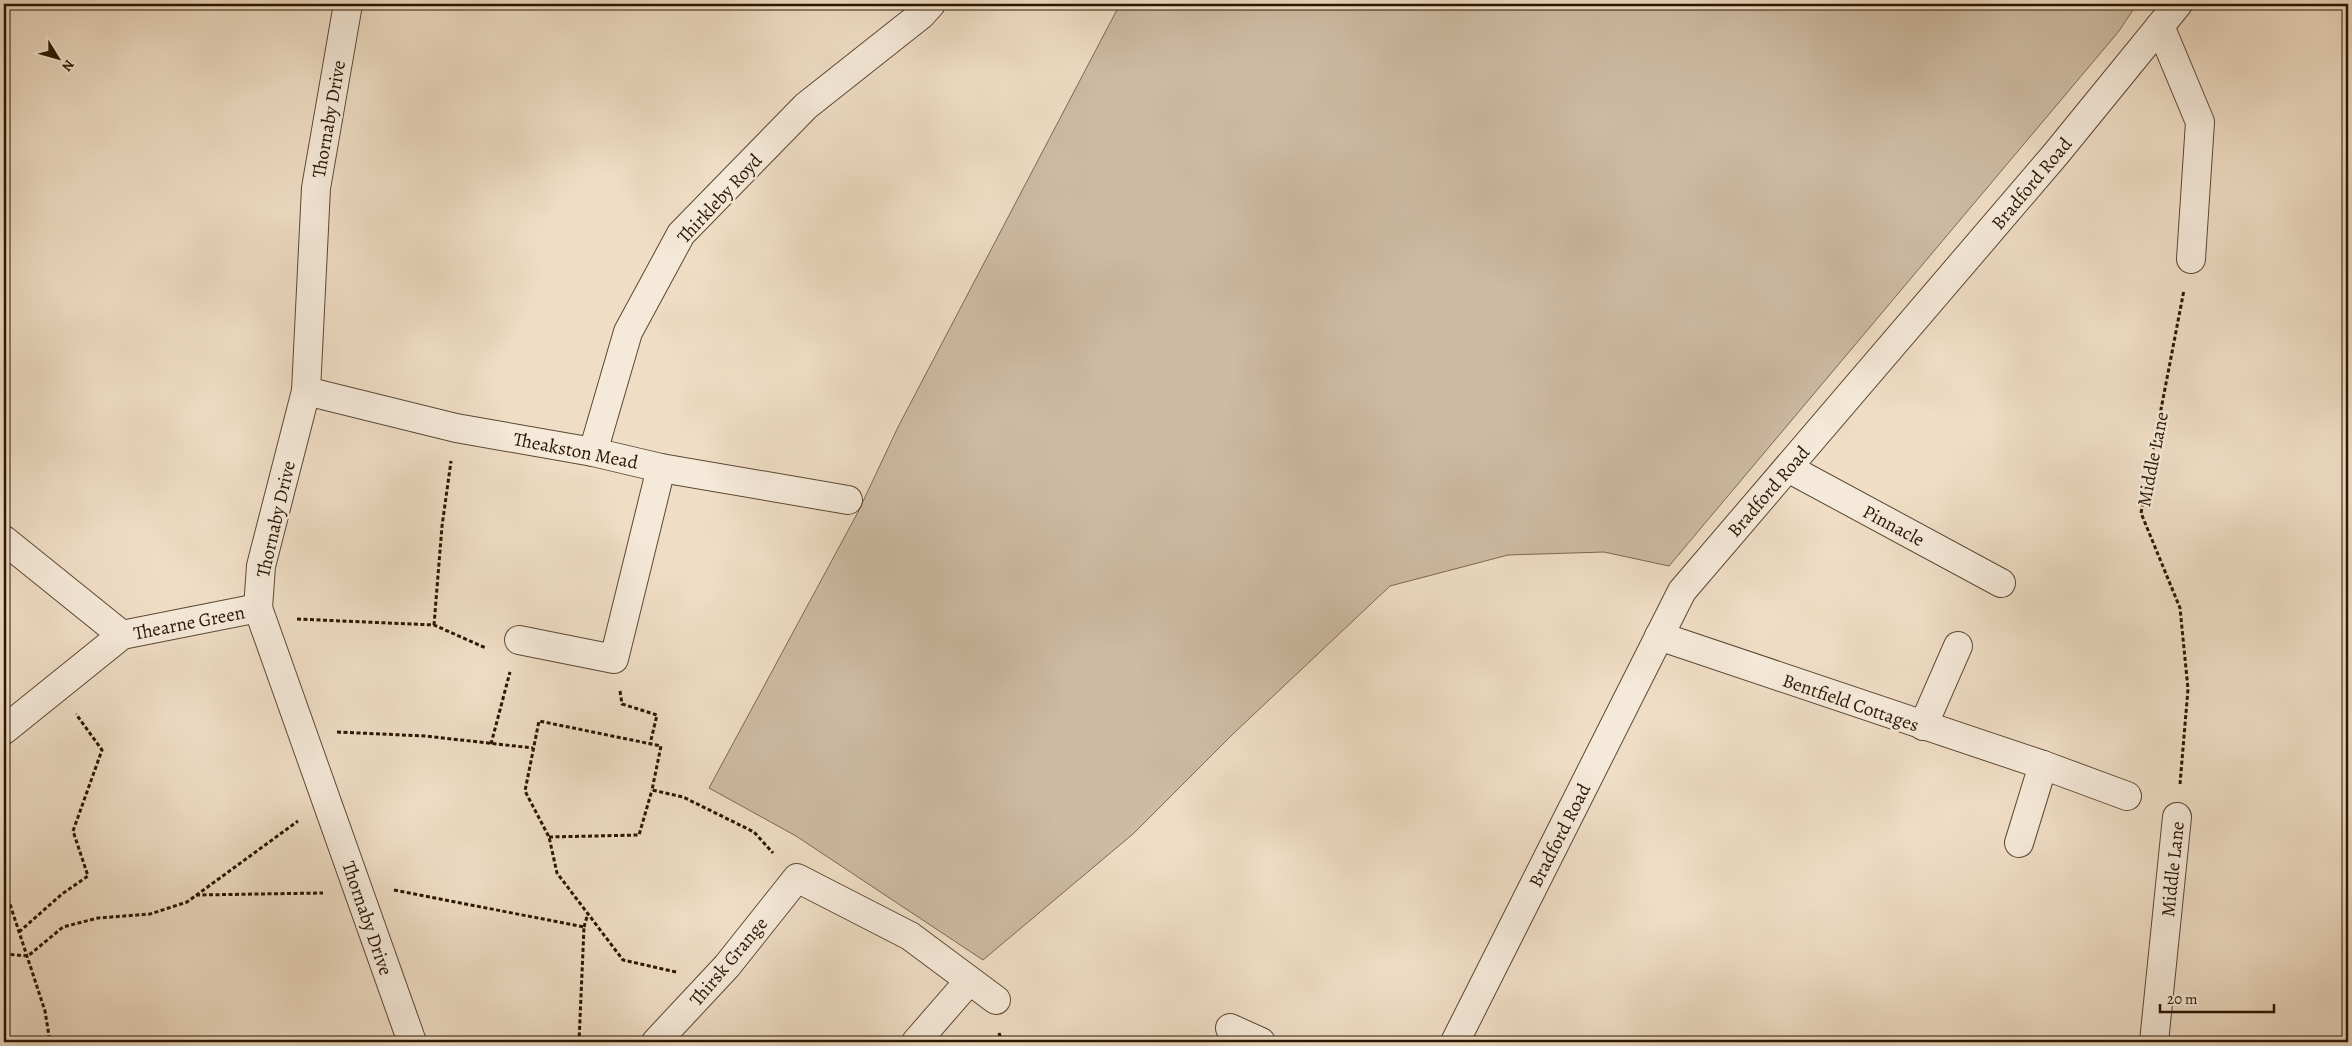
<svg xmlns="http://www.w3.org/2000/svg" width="2352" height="1046" viewBox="0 0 2352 1046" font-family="Alegreya,serif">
  <rect width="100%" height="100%" fill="#efddc5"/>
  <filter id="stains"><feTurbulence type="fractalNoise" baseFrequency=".004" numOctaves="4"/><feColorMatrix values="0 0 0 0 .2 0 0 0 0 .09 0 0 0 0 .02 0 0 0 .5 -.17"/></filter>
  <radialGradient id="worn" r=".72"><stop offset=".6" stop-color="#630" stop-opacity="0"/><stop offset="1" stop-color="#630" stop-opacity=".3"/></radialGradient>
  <!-- green -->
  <path fill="#cebba4" stroke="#7c6852" d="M 1120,4 L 2137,4 L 2119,31 L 1669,566 L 1604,552 L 1508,555 L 1390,586 L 1234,733 L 1133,834 L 983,960 L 796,836 L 709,788 L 858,512 L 898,427 Z"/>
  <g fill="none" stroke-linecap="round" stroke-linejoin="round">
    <!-- minor casing -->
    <g stroke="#5b4832" stroke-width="30">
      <g id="minor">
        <path d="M 348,4 L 316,188 L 306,391 L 261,566 L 258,608 L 412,1042"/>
        <path d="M 2160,26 L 2200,122 L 2191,259"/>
        <path d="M 306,391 L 456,428 L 593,452 L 661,468 L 848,500"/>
        <path d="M 593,452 L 628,332 L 681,234 L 806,106 L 921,15 L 931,4"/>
        <path d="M 1788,468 L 2001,583"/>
        <path d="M 4,540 L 122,635"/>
        <path d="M 1659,636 L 2043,765 L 2127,796"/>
        <path d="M 519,640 L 614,659 L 661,468"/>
        <path d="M 1923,726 L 1958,646"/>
        <path d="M 4,730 L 122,635 L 258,608"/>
        <path d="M 2019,843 L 2043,765"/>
        <path d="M 1230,1028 L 1261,1042"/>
        <path d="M 656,1042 L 727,966 L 797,878 L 910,936 L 996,1000"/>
        <path d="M 916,1042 L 969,981"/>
        <path d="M 2154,1042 L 2177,817"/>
      </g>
    </g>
    <!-- tertiary casing -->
    <g stroke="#5b4832" stroke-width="30">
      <path id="tertiary" d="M 1455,1042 L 1682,591 L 2055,155 L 2178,4"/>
    </g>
    <!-- path -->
    <g stroke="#2a1601" stroke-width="3" stroke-dasharray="4 2.5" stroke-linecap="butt">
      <path d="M 297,619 L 434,625 L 486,648"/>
      <path d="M 434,625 L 442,526 L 451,461"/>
      <path d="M 620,691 L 622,704 L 657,715 L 650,744"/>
      <path d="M 337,732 L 425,736 L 533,748"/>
      <path d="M 491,744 L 510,672"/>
      <path d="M 2180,784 L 2188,689 L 2180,608 L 2141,513 L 2184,290"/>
      <path d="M 549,837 L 639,835 L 652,790"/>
      <path d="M 4,886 L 45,1011 L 50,1042"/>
      <path d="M 394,890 L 584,927 L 579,1042"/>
      <path d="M 196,895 L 323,893"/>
      <path d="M 584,927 L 588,913"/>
      <path d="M 19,932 L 62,894 L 88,876 L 73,831 L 102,750 L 76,714"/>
      <path d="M 4,954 L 28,956 L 63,927 L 98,918 L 150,914 L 187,902 L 298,821"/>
      <path d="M 676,972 L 623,960 L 557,873 L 549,837 L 525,791 L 539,721 L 661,746 L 652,790 L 683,797 L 754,832 L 773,853"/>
      <path d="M 999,1033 L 1002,1042"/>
    </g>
    <!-- minor -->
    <use href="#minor" stroke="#f5e9d9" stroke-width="28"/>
    <!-- tertiary -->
    <use href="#tertiary" stroke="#f5e9d9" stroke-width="28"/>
  </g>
  <g text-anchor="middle" stroke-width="5" stroke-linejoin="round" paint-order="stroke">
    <!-- street labels -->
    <g font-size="19" fill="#2a1601" stroke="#f5e9d9">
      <text transform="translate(328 119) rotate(-80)" y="7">Thornaby Drive</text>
      <text transform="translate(2031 183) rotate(-50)" y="7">Bradford Road</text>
      <text transform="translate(719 198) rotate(-47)" y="7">Thirkleby Royd</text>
      <text transform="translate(576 450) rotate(11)" y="7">Theakston Mead</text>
      <text transform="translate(2152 459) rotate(-79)" y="7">Middle Lane</text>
      <text transform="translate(1768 491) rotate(-49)" y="7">Bradford Road</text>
      <text transform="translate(275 519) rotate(-77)" y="7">Thornaby Drive</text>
      <text transform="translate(1894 525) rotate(28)" y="7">Pinnacle</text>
      <text transform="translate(189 622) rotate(-11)" y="7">Thearne Green</text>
      <text transform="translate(1851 702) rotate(19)" y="7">Bentfield Cottages</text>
      <text transform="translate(1559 835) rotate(-63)" y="7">Bradford Road</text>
      <text transform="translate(2172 869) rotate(-84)" y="7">Middle Lane</text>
      <text transform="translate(368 918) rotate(71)" y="7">Thornaby Drive</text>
      <text transform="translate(728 961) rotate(-50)" y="7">Thirsk Grange</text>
    </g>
  </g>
  <!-- margin -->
  <rect width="2352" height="1046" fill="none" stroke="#efddc5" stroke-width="20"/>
  <rect x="5" y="5" width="2342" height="1036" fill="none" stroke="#2a1601" stroke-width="2.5"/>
  <rect x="10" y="10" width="2332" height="1026" fill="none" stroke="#2a1601"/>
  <!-- north arrow -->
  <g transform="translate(58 58) rotate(127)" stroke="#f5e9d9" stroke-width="4" paint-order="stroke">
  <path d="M0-4L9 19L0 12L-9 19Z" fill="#2a1601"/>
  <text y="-8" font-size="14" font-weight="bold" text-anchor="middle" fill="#2a1601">N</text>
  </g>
  <!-- scale -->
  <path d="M2160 1004v8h114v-8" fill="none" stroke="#2a1601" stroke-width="2.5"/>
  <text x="2167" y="1004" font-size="15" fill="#2a1601" stroke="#f5e9d9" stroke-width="4" paint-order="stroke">20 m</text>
  <rect width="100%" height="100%" filter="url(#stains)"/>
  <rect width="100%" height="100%" fill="url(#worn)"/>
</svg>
